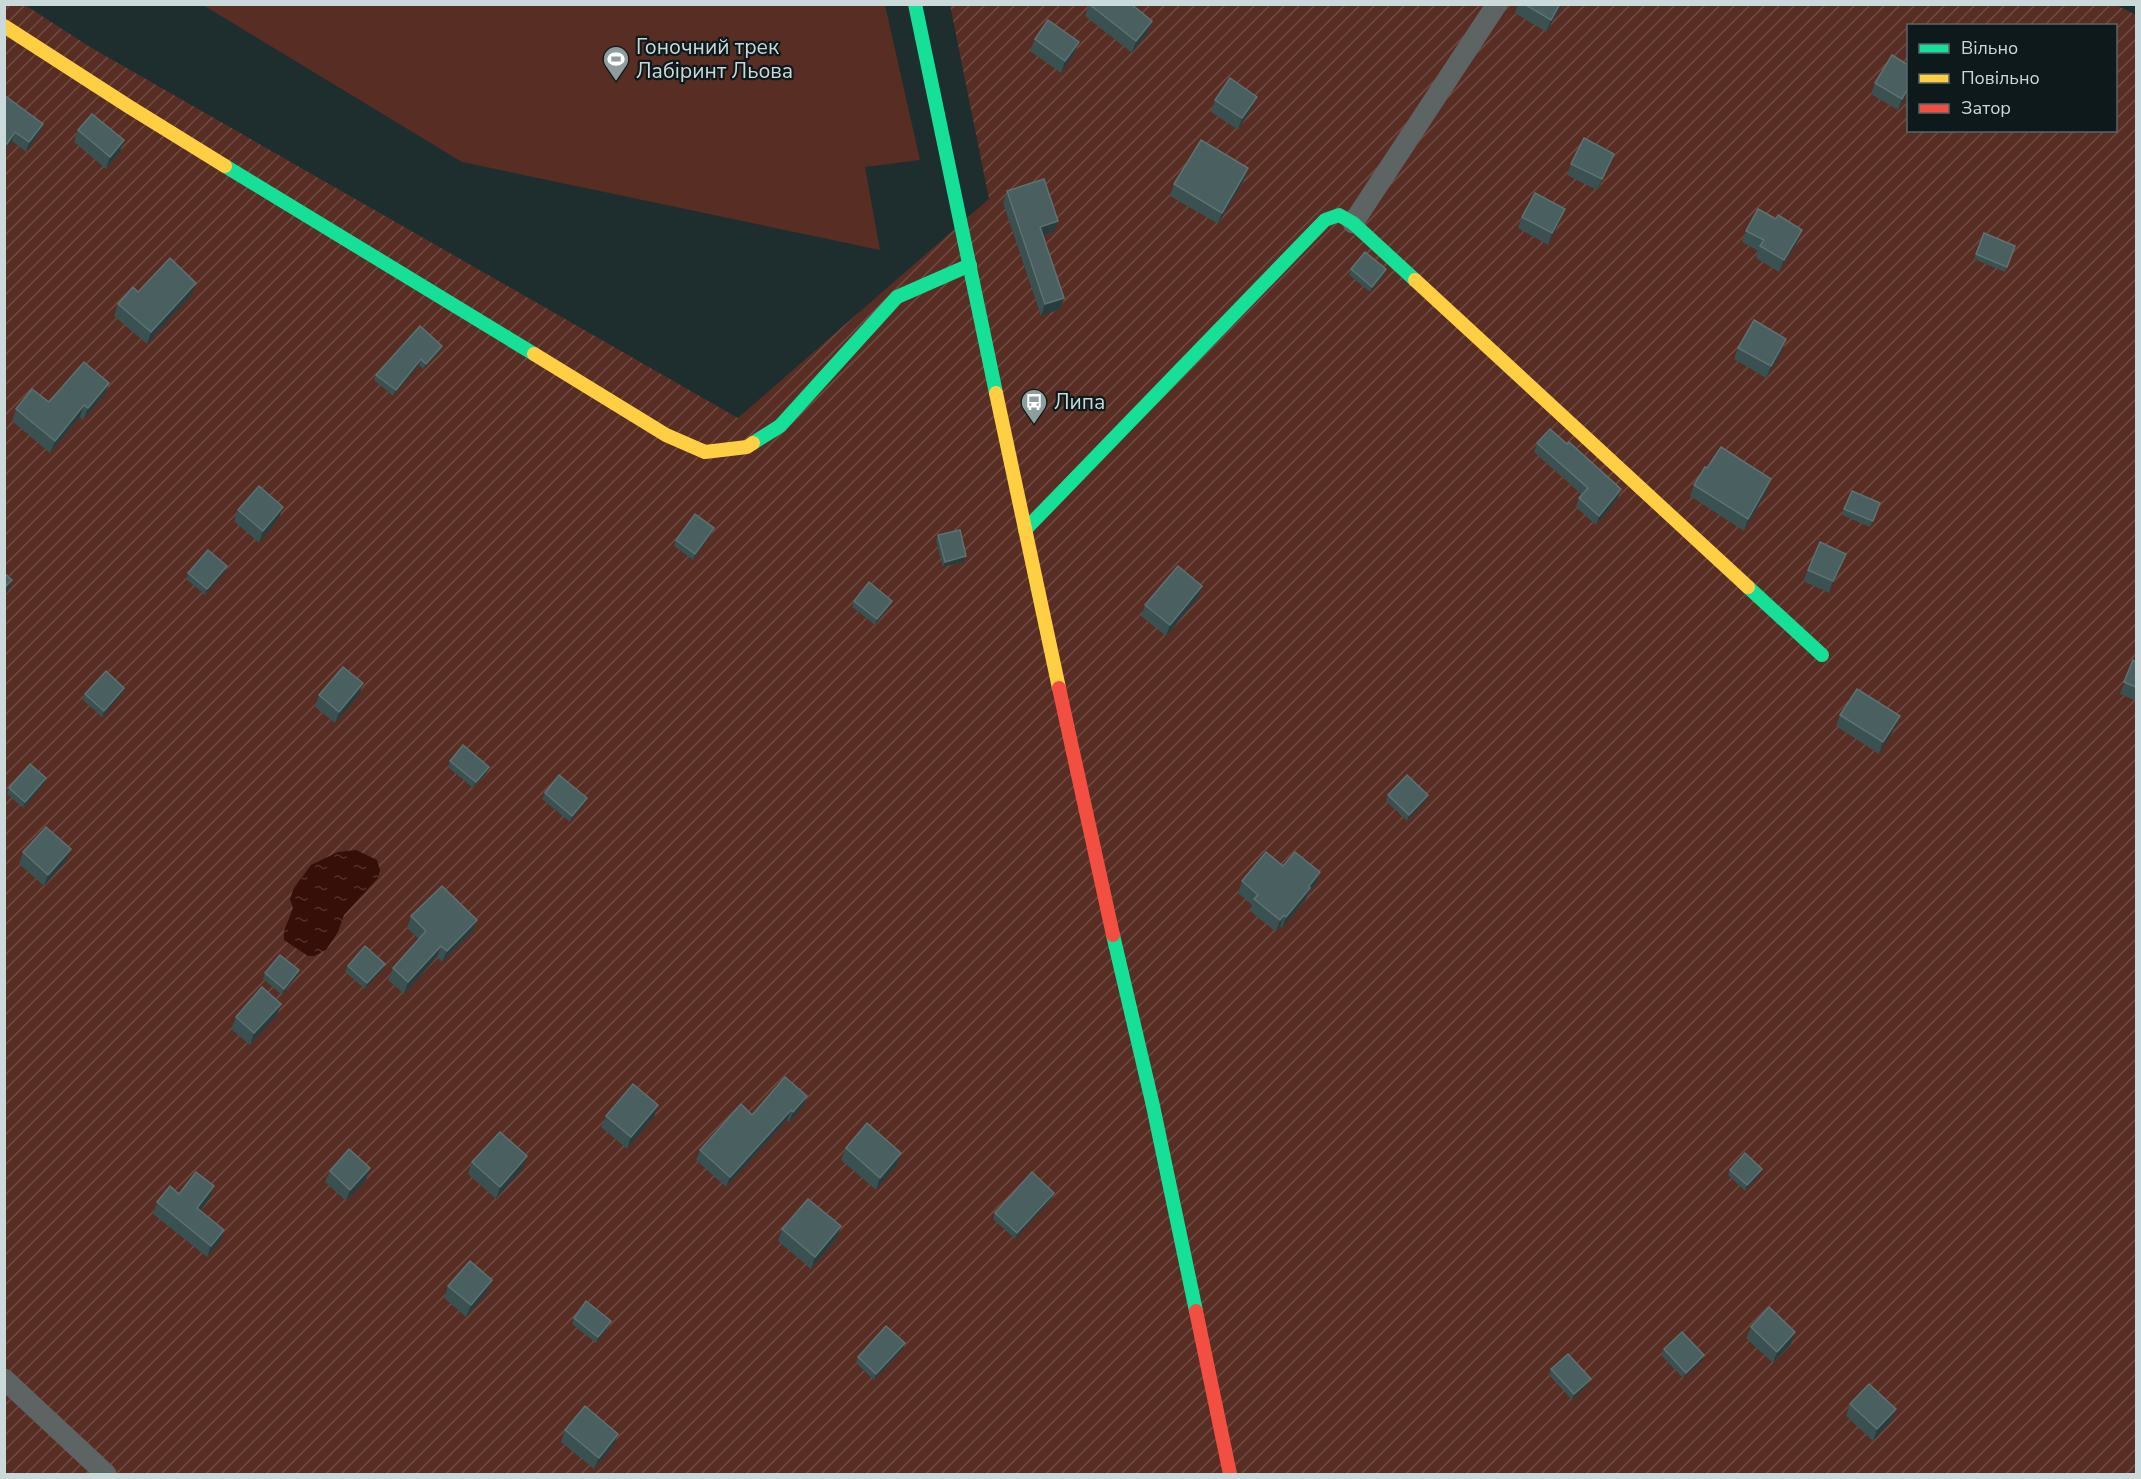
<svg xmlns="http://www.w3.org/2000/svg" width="2141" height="1479" viewBox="0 0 2141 1479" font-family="'Nunito Sans',sans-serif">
  <defs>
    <pattern id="garden-furrows" width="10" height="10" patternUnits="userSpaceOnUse" patternTransform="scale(1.5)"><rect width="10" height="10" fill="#582d24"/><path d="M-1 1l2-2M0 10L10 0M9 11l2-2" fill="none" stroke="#6f4b43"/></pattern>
    <pattern id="water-ripples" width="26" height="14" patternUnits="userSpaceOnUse" patternTransform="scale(1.5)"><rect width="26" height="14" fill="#360f08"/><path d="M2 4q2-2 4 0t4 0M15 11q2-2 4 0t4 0" fill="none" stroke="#52312b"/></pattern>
  </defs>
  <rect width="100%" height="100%" fill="#1e2d2e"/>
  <!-- garden -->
  <path fill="url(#garden-furrows)" fill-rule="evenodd" d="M 2114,4 L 2136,15 L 2136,1474 L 5,1474 L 5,5 L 25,5 L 90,47 L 738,418 L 989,199 L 950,5 ZM 1908,26 L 2116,26 L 2116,130 L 1908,130 Z"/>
  <!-- pitch -->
  <path fill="#582d24" d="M 203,5 L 885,5 L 920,160 L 865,167 L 880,250 L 462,162 Z"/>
  <!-- water -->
  <path fill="url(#water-ripples)" d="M 356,850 L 377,860 L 380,870 L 378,878 L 344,915 L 338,932 L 326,950 L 314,956 L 308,956 L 284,940 L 284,931 L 293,908 L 290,899 L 294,888 L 311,865 L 338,852 Z"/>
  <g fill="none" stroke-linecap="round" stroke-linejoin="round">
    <!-- street -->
    <g stroke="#5e6364" stroke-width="21">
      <path d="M 1353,223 L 1497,4"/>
      <path d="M 4,1379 L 106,1474"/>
    </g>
    <!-- fast -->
    <g stroke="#16e098" stroke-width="14">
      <path d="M 915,4 L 996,393"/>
      <path d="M 225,166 L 534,354"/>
      <path d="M 753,443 L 780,426 L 897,297 L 970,265"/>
      <path d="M 1025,530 L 1325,220 L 1339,215 L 1353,223 L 1415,280"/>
      <path d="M 1748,587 L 1822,655"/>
      <path d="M 1113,935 L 1153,1106 L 1196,1311"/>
    </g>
    <!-- slow -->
    <g stroke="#ffcf43" stroke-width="14">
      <path d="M 4,26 L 128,106 L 225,166"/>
      <path d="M 1415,280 L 1748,587"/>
      <path d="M 534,354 L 666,435 L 705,452 L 747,447 L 753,443"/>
      <path d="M 996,393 L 1059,688"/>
    </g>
    <!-- jam -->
    <g stroke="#f24e42" stroke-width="14">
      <path d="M 1059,688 L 1113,935"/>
      <path d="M 1196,1311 L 1230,1474"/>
    </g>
  </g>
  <!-- wall -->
  <g fill="#3a5051">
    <path d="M 1089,4 L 1152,21 L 1148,32 L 1132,53 L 1085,16 Z"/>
    <path d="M 1518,4 L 1563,4 L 1546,32 L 1515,13 Z"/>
    <path d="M 1035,39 L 1079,42 L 1074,54 L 1061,73 L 1030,51 Z"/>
    <path d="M 1875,83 L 1908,92 L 1898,110 L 1871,94 Z"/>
    <path d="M 4,95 L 43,124 L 39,134 L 26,152 L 12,141 L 4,151 Z"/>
    <path d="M 1215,100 L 1252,108 L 1238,130 L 1211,112 Z"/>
    <path d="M 78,130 L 124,140 L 120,152 L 106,169 L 74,142 Z"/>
    <path d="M 1614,154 L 1610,165 L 1597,190 L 1567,175 L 1571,164 Z"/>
    <path d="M 1248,168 L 1244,180 L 1218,224 L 1170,196 L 1174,184 Z"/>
    <path d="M 1007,191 L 1054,232 L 1043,236 L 1064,298 L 1060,309 L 1041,316 L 1003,203 Z"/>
    <path d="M 1565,209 L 1560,221 L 1548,245 L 1518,228 L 1522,217 Z"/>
    <path d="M 1776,219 L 1802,230 L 1798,241 L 1779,272 L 1756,258 L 1758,251 L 1742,242 L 1746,231 Z"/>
    <path d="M 1984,233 L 2015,246 L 2005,272 L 1974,259 Z"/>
    <path d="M 1351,269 L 1386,269 L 1384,275 L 1370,292 L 1349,275 Z"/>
    <path d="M 138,292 L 192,294 L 147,344 L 114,316 L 118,304 Z"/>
    <path d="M 442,346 L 440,351 L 423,369 L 419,365 L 393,396 L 374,380 L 376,375 Z"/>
    <path d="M 1738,348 L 1782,351 L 1766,378 L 1734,359 Z"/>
    <path d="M 109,383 L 105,394 L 83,420 L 80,417 L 50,453 L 12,421 L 16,409 L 49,402 Z"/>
    <path d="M 1537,443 L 1618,498 L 1596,525 L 1576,507 L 1579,498 L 1582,495 L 1534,452 Z"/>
    <path d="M 1694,485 L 1767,491 L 1744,531 L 1690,496 Z"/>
    <path d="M 1852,491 L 1880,503 L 1870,527 L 1842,515 Z"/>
    <path d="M 283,507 L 279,518 L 259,543 L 234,521 L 238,510 Z"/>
    <path d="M 714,528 L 712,533 L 693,560 L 674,546 L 676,540 Z"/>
    <path d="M 938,535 L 966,556 L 964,562 L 943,567 L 936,541 Z"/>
    <path d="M 1841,565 L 1829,593 L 1803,581 L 1808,570 Z"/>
    <path d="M 225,572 L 205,595 L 186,579 L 188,573 Z"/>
    <path d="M 1202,586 L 1198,598 L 1166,636 L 1141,616 L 1145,605 Z"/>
    <path d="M 854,601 L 892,601 L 890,606 L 875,625 L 852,607 Z"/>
    <path d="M 2133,660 L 2136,662 L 2136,701 L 2120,694 Z"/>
    <path d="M 124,688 L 122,694 L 102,717 L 83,700 L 85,694 Z"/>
    <path d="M 319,695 L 359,695 L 335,723 L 315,707 Z"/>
    <path d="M 1840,715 L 1895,728 L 1879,754 L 1836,726 Z"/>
    <path d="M 450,761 L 487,773 L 473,788 L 448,767 Z"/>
    <path d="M 46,778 L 44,784 L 23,808 L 7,794 L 9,788 Z"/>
    <path d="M 545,793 L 584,804 L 570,822 L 542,799 Z"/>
    <path d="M 1388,795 L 1428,795 L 1426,801 L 1407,821 L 1386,801 Z"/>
    <path d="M 23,852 L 66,861 L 44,886 L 19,864 Z"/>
    <path d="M 1283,866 L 1316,884 L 1308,893 L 1306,899 L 1282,928 L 1280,926 L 1276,932 L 1250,911 L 1252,905 L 1238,893 L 1242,881 Z"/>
    <path d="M 411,916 L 477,920 L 473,931 L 442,962 L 437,957 L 404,994 L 388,980 L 393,968 L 419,939 L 407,928 Z"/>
    <path d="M 348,966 L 383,969 L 365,989 L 345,972 Z"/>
    <path d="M 299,970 L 297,976 L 282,995 L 263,979 L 265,973 Z"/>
    <path d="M 281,1004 L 277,1015 L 250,1045 L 231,1029 L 236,1017 Z"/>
    <path d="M 807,1096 L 803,1107 L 789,1122 L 787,1120 L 726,1187 L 696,1160 L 700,1150 Z"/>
    <path d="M 658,1105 L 654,1117 L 627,1149 L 601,1127 L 606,1116 Z"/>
    <path d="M 846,1148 L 901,1153 L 897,1165 L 876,1190 L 841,1160 Z"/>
    <path d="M 472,1162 L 523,1168 L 496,1199 L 468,1174 Z"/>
    <path d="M 370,1168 L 366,1180 L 346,1201 L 325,1182 L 330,1171 Z"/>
    <path d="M 1730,1170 L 1760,1175 L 1745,1191 L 1728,1175 Z"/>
    <path d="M 1054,1193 L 1052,1198 L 1015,1239 L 993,1219 L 995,1213 Z"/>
    <path d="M 179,1194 L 210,1198 L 200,1211 L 220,1242 L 207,1257 L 153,1214 L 157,1202 Z"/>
    <path d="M 841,1226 L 837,1238 L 811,1269 L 778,1241 L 782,1229 Z"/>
    <path d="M 492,1280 L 488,1291 L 466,1317 L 444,1298 L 448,1286 Z"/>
    <path d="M 574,1318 L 609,1326 L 596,1343 L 572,1324 Z"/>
    <path d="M 1751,1327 L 1791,1344 L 1773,1363 L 1746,1338 Z"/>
    <path d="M 903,1349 L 874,1380 L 856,1363 L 858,1357 Z"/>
    <path d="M 1664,1349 L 1702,1361 L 1683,1378 L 1661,1355 Z"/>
    <path d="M 1551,1369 L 1588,1384 L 1572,1400 L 1549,1375 Z"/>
    <path d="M 1850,1404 L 1896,1409 L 1892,1420 L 1873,1441 L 1846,1416 Z"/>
    <path d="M 565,1430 L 614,1445 L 594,1469 L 561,1442 Z"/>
  </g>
  <!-- shaded-wall -->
  <g fill="#283c3d">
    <path d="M 1560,4 L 1563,4 L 1546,32 L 1551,20 Z"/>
    <path d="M 1152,21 L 1148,32 L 1132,53 L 1136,41 Z"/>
    <path d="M 1079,42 L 1074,54 L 1061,73 L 1065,61 Z"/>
    <path d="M 1908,88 L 1908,92 L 1898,110 L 1902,99 Z"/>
    <path d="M 1257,97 L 1252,108 L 1238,130 L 1242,118 Z"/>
    <path d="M 43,124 L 39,134 L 26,152 L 29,142 Z"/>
    <path d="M 15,132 L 12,141 L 4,151 L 7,144 Z"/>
    <path d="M 124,140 L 120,152 L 106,169 L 110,157 Z"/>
    <path d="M 1614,154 L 1610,165 L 1597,190 L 1602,179 Z"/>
    <path d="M 1248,168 L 1244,180 L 1218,224 L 1222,213 Z"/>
    <path d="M 1565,209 L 1560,221 L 1548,245 L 1552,233 Z"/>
    <path d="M 1058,221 L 1054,232 L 1036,238 L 1040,227 Z"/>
    <path d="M 1802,230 L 1798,241 L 1779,272 L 1784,260 Z"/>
    <path d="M 1386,269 L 1384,275 L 1370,292 L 1372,287 Z"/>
    <path d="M 196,283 L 192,294 L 147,344 L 151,332 Z"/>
    <path d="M 1064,298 L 1060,309 L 1041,316 L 1045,304 Z"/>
    <path d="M 1786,339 L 1782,351 L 1766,378 L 1771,366 Z"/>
    <path d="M 442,346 L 440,351 L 423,369 L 426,364 Z"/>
    <path d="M 421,359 L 419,365 L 393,396 L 396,390 Z"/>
    <path d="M 109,383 L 105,394 L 83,420 L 88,408 Z"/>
    <path d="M 84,405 L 80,417 L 50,453 L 55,441 Z"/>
    <path d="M 1771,479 L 1767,491 L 1744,531 L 1748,519 Z"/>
    <path d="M 1621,489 L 1618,498 L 1596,525 L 1599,516 Z"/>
    <path d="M 283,507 L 279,518 L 259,543 L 263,531 Z"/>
    <path d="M 714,528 L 712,533 L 693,560 L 695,554 Z"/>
    <path d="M 1846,554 L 1841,565 L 1829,593 L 1833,581 Z"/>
    <path d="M 966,556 L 964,562 L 943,567 L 945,562 Z"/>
    <path d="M 227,566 L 225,572 L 205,595 L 207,589 Z"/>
    <path d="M 12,580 L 8,592 L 4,595 L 4,588 Z"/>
    <path d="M 1202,586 L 1198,598 L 1166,636 L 1170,625 Z"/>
    <path d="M 892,601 L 890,606 L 875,625 L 877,619 Z"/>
    <path d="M 363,683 L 359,695 L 335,723 L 339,712 Z"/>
    <path d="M 124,688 L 122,694 L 102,717 L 104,711 Z"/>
    <path d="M 1900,716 L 1895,728 L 1879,754 L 1883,742 Z"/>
    <path d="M 489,767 L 487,773 L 473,788 L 476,782 Z"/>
    <path d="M 46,778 L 44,784 L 23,808 L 25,802 Z"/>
    <path d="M 1428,795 L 1426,801 L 1407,821 L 1409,815 Z"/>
    <path d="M 587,798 L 584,804 L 570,822 L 572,816 Z"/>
    <path d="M 71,849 L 66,861 L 44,886 L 48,875 Z"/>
    <path d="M 1320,872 L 1316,884 L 1308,893 L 1306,899 L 1282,928 L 1286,917 Z"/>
    <path d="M 1284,915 L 1280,926 L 1276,932 L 1280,920 Z"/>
    <path d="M 477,920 L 473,931 L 442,962 L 447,951 Z"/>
    <path d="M 441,946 L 437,957 L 404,994 L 408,982 Z"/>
    <path d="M 385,964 L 383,969 L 365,989 L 367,983 Z"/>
    <path d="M 299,970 L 297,976 L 282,995 L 284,989 Z"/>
    <path d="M 281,1004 L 277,1015 L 250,1045 L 254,1033 Z"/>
    <path d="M 807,1096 L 803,1107 L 789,1122 L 793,1112 Z"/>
    <path d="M 658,1105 L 654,1117 L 627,1149 L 631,1137 Z"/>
    <path d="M 791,1110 L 787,1120 L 726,1187 L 730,1177 Z"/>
    <path d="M 901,1153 L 897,1165 L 876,1190 L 880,1178 Z"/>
    <path d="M 527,1156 L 523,1168 L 496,1199 L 500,1187 Z"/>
    <path d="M 370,1168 L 366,1180 L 346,1201 L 350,1190 Z"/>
    <path d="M 1762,1169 L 1760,1175 L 1745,1191 L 1747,1185 Z"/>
    <path d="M 214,1186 L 210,1198 L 193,1220 L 197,1208 Z"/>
    <path d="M 1054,1193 L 1052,1198 L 1015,1239 L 1017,1233 Z"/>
    <path d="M 841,1226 L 837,1238 L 811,1269 L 815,1257 Z"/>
    <path d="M 224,1230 L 220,1242 L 207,1257 L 211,1246 Z"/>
    <path d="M 492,1280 L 488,1291 L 466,1317 L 471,1305 Z"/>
    <path d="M 611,1321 L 609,1326 L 596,1343 L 598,1337 Z"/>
    <path d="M 1795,1332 L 1791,1344 L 1773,1363 L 1777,1352 Z"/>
    <path d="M 905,1343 L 903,1349 L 874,1380 L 876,1374 Z"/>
    <path d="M 1704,1355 L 1702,1361 L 1683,1378 L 1686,1373 Z"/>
    <path d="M 1591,1379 L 1588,1384 L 1572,1400 L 1574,1394 Z"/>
    <path d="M 1896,1409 L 1892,1420 L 1873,1441 L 1877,1429 Z"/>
    <path d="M 618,1434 L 614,1445 L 594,1469 L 599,1458 Z"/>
  </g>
  <!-- building -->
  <g fill="#495f60" stroke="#5e7273" stroke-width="1.5">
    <path d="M 1089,4 L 1131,4 L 1152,21 L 1136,41 Z"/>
    <path d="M 1524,4 L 1560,4 L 1551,20 Z"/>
    <path d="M 1048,20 L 1079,42 L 1065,61 L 1035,39 Z"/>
    <path d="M 1892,55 L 1908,65 L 1908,88 L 1902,99 L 1875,83 Z"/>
    <path d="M 1230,78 L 1257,97 L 1242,118 L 1215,100 Z"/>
    <path d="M 4,95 L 43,124 L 29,142 L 15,132 L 7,144 L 4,142 Z"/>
    <path d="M 92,114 L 124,140 L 110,157 L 78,130 Z"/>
    <path d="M 1584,138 L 1614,154 L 1602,179 L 1571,164 Z"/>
    <path d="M 1201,140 L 1248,168 L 1222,213 L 1174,184 Z"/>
    <path d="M 1044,179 L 1058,221 L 1040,227 L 1064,298 L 1045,304 L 1007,191 Z"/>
    <path d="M 1535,193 L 1565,209 L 1552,233 L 1522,217 Z"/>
    <path d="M 1758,209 L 1776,219 L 1778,215 L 1802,230 L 1784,260 L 1760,246 L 1764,240 L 1746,231 Z"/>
    <path d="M 1984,233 L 2015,246 L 2007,267 L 1976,254 Z"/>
    <path d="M 1365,252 L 1386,269 L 1372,287 L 1351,269 Z"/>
    <path d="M 170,258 L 196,283 L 151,332 L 118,304 L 133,287 L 138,292 Z"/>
    <path d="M 1754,320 L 1786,339 L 1771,366 L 1738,348 Z"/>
    <path d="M 420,326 L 442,346 L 426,364 L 421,359 L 396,390 L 376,375 Z"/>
    <path d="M 84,362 L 109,383 L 88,408 L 84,405 L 55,441 L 16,409 L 32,389 L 49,402 Z"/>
    <path d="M 1550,429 L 1567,444 L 1569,442 L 1621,489 L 1599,516 L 1579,498 L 1588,488 L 1537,443 Z"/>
    <path d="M 1721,447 L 1771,479 L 1748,519 L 1694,485 L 1705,467 L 1707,468 Z"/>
    <path d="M 259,486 L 283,507 L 263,531 L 238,510 Z"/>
    <path d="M 1852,491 L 1880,503 L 1873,521 L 1844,509 Z"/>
    <path d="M 695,514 L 714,528 L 695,554 L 676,540 Z"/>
    <path d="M 960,530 L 966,556 L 945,562 L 938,535 Z"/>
    <path d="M 1820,542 L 1846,554 L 1833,581 L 1808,570 Z"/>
    <path d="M 208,550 L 227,566 L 207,589 L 188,573 Z"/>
    <path d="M 1178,566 L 1202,586 L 1170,625 L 1145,605 Z"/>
    <path d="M 4,573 L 12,580 L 4,588 Z"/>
    <path d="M 869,582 L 892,601 L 877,619 L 854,601 Z"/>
    <path d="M 2133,660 L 2136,662 L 2136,687 L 2124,682 Z"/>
    <path d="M 343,667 L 363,683 L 339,712 L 319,695 Z"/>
    <path d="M 106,671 L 124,688 L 104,711 L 85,694 Z"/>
    <path d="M 1857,689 L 1900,716 L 1883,742 L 1840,715 Z"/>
    <path d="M 463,745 L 489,767 L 476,782 L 450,761 Z"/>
    <path d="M 30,764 L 46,778 L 25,802 L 9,788 Z"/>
    <path d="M 559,775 L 587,798 L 572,816 L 545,793 Z"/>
    <path d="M 1407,775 L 1428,795 L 1409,815 L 1388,795 Z"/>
    <path d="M 46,827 L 71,849 L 48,875 L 23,852 Z"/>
    <path d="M 1266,852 L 1283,866 L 1295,852 L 1320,872 L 1309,886 L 1310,888 L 1286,917 L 1284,915 L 1280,920 L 1254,899 L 1258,895 L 1242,881 Z"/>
    <path d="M 442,886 L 477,920 L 447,951 L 441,946 L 408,982 L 393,968 L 426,931 L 411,916 Z"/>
    <path d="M 365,946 L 385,964 L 367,983 L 348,966 Z"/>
    <path d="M 280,955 L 299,970 L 284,989 L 265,973 Z"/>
    <path d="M 262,987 L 281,1004 L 254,1033 L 236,1017 Z"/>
    <path d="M 785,1077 L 807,1096 L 793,1112 L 791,1110 L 730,1177 L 700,1150 L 741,1104 L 752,1115 Z"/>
    <path d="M 633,1084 L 658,1105 L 631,1137 L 606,1116 Z"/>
    <path d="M 867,1123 L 901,1153 L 880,1178 L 846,1148 Z"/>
    <path d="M 500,1132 L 527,1156 L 500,1187 L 472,1162 Z"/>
    <path d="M 349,1149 L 370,1168 L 350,1190 L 330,1171 Z"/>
    <path d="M 1745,1153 L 1762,1169 L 1747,1185 L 1730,1170 Z"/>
    <path d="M 196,1172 L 214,1186 L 197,1208 L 224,1230 L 211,1246 L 157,1202 L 170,1186 L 179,1194 Z"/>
    <path d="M 1032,1172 L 1054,1193 L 1017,1233 L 995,1213 Z"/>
    <path d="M 808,1199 L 841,1226 L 815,1257 L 782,1229 Z"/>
    <path d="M 470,1261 L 492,1280 L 471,1305 L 448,1286 Z"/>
    <path d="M 586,1301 L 611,1321 L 598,1337 L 574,1318 Z"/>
    <path d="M 1769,1307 L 1795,1332 L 1777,1352 L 1751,1327 Z"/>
    <path d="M 886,1326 L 905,1343 L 876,1374 L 858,1357 Z"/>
    <path d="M 1682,1332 L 1704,1355 L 1686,1373 L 1664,1349 Z"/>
    <path d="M 1568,1354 L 1591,1379 L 1574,1394 L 1551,1369 Z"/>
    <path d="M 1869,1384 L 1896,1409 L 1877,1429 L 1850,1404 Z"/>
    <path d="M 585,1406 L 618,1434 L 599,1458 L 565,1430 Z"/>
  </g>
  <!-- icons -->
  <defs>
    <g id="stadium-pin" transform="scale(1.35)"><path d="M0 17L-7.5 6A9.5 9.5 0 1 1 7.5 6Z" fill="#8e9d9e" stroke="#0d191a"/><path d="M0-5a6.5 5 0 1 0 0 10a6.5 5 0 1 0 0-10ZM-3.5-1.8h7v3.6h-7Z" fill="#fff"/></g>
    <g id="bus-pin" transform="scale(1.35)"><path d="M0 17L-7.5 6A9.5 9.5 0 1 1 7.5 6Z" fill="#8e9d9e" stroke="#0d191a"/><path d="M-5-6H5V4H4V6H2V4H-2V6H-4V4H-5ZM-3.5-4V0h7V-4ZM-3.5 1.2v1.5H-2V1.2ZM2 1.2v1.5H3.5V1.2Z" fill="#fff"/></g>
  </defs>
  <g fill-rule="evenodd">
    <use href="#stadium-pin" x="616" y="59"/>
    <use href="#bus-pin" x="1034" y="402"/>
  </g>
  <g text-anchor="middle" stroke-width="4.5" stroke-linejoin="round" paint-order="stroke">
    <!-- poi labels -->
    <g font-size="21" fill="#cadadb" stroke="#0d191a" text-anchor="start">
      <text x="636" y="54">Гоночний трек<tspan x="636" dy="24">Лабіринт Льова</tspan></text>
      <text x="1054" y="409">Липа</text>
    </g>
  </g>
  <!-- border -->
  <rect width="2141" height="1479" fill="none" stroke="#cadadb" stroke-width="12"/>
  <!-- legend -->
  <rect x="1907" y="24" width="210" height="108" fill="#0d191a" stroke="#596667" stroke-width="1.5"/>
  <rect x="1919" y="44" width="30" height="9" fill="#16e098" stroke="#596667" stroke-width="1.5"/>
  <text x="1961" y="54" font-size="18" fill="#cadadb">Вільно</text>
  <rect x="1919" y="74" width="30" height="9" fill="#ffcf43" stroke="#596667" stroke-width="1.5"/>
  <text x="1961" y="84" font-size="18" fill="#cadadb">Повільно</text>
  <rect x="1919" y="104" width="30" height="9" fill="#f24e42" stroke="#596667" stroke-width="1.5"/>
  <text x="1961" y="114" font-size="18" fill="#cadadb">Затор</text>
</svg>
